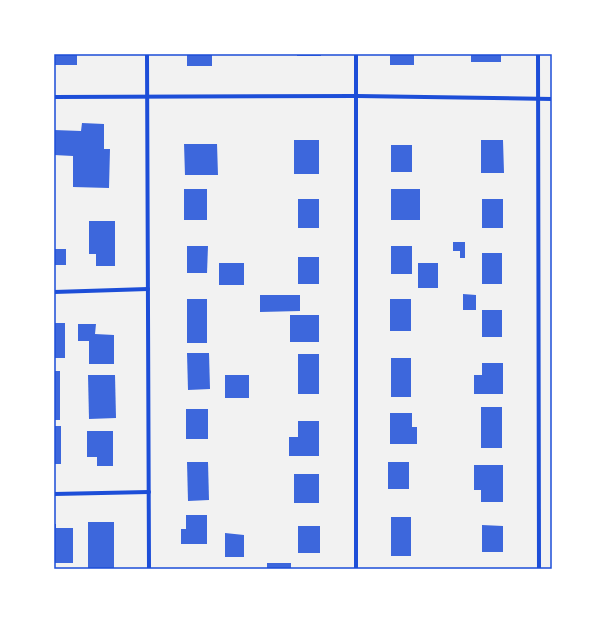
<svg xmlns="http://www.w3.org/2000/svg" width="606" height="623" viewBox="0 0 606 623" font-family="Figtree,sans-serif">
  <rect width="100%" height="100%" fill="#f2f2f2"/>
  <!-- building -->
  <g fill="#3d67dc">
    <rect x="54" y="54" width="23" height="11"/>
    <rect x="187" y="54" width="25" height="12"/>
    <rect x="297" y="54" width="24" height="2"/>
    <rect x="390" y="54" width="24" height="11"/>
    <rect x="471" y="54" width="30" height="8"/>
    <path d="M 82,123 L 104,124 L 104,149 L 110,149 L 109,188 L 73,187 L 73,156 L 54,155 L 54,130 L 81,131 Z"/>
    <rect x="294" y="140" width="25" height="34"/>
    <path d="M 481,140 L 503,140 L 504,173 L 481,173 Z"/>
    <path d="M 184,144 L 217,144 L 218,175 L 185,175 Z"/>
    <rect x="391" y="145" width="21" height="27"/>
    <rect x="184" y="189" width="23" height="31"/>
    <rect x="391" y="189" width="29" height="31"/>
    <rect x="298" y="199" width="21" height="29"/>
    <rect x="482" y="199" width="21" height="29"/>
    <path d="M 89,221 L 115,221 L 115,266 L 96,266 L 96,254 L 89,254 Z"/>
    <path d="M 453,242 L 465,242 L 465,258 L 460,258 L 460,251 L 453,251 Z"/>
    <path d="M 187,246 L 208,246 L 207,273 L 187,273 Z"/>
    <rect x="391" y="246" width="21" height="28"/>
    <rect x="54" y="249" width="12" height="16"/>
    <rect x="482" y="253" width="20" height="31"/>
    <rect x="298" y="257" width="21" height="27"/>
    <rect x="219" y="263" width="25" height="22"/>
    <rect x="418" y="263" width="20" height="25"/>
    <path d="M 463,294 L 476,295 L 476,310 L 463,310 Z"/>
    <path d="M 260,295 L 300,295 L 300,311 L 260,312 Z"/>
    <rect x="187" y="299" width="20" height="44"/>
    <rect x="390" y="299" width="21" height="32"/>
    <rect x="482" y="310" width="20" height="27"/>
    <rect x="290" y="315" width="29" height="27"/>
    <rect x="54" y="323" width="11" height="35"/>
    <path d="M 78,324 L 96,324 L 95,334 L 114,335 L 114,364 L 89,364 L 89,341 L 78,341 Z"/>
    <path d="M 187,353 L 209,353 L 210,389 L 188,390 Z"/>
    <rect x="298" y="354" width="21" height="40"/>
    <rect x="391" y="358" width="20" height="39"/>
    <path d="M 482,363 L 503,363 L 503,394 L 474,394 L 474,375 L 482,375 Z"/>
    <rect x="54" y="371" width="6" height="49"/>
    <path d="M 88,375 L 115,375 L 116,418 L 89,419 Z"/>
    <rect x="225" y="375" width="24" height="23"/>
    <rect x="481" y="407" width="21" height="41"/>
    <rect x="186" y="409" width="22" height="30"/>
    <path d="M 390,413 L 412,413 L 412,427 L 417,427 L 417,444 L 390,444 Z"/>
    <path d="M 298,421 L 319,421 L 319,456 L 289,456 L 289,437 L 298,437 Z"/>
    <rect x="54" y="426" width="7" height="38"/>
    <path d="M 87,431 L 113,431 L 113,466 L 97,466 L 97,457 L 87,457 Z"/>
    <path d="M 187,462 L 208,462 L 209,500 L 188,501 Z"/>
    <rect x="388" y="462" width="21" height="27"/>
    <path d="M 474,465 L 503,465 L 503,502 L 481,502 L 481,490 L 474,490 Z"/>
    <rect x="294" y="474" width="25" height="29"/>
    <path d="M 186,515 L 207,515 L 207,544 L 181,544 L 181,529 L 186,529 Z"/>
    <rect x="391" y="517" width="20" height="39"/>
    <rect x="88" y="522" width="26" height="47"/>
    <path d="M 54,524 L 56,524 L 56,528 L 73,528 L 73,563 L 54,563 Z"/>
    <path d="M 482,525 L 503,526 L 503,552 L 482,552 Z"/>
    <rect x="298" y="526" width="22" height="27"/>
    <path d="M 225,533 L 244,535 L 244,557 L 225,557 Z"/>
    <rect x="267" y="563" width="24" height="6"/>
  </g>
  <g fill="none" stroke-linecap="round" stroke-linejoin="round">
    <!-- minor -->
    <g stroke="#1d4ed8" stroke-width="4">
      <path d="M 147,54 L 149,569"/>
      <path d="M 356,54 L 356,569"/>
      <path d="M 538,54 L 539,569"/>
      <path d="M 54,97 L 357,96 L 552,99"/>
      <path d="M 54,292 L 148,289"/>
      <path d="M 54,494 L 149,492"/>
    </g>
  </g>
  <!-- border -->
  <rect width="606" height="623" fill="none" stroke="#ffffff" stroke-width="110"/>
  <rect x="55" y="55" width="496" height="513" fill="none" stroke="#1d4ed8" stroke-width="1.5"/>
</svg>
